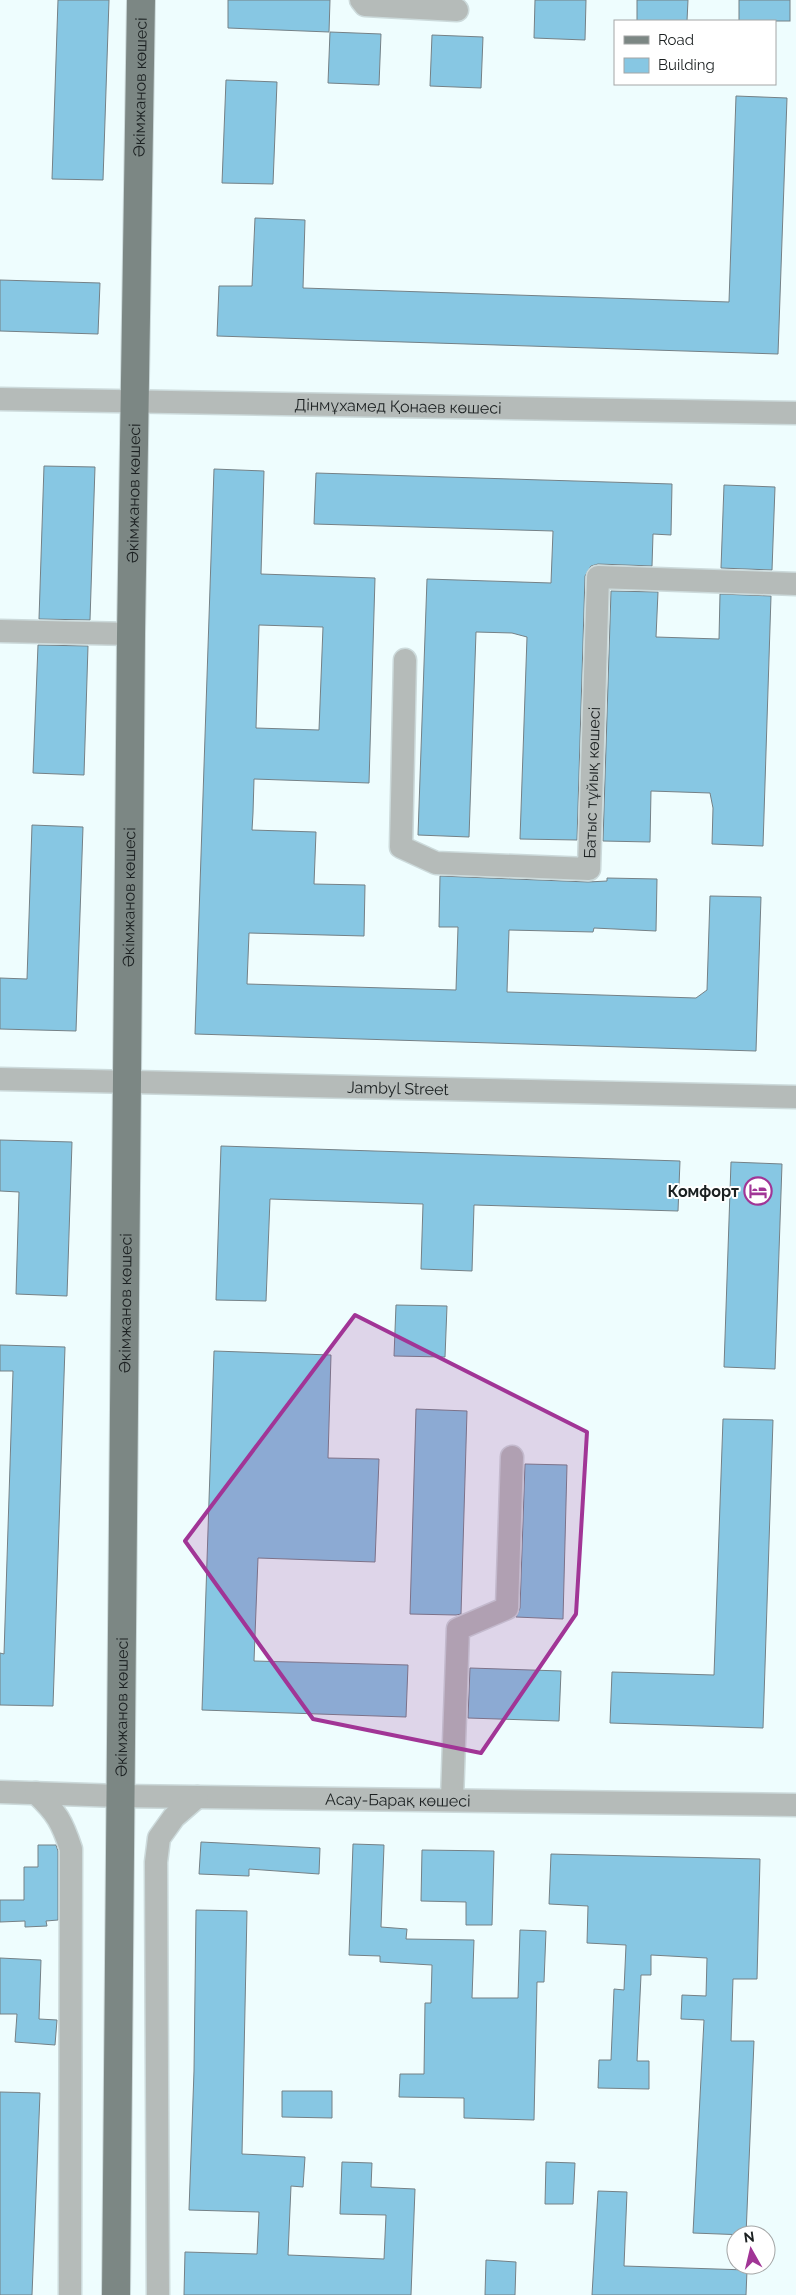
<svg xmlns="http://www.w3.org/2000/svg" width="796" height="2295" viewBox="0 0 796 2295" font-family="Raleway,sans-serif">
  <rect width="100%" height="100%" fill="#eefdfe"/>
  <!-- building -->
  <g fill="#87c7e3" stroke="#758186" fill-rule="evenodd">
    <path d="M 58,0 L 109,0 L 103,180 L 52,179 Z"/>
    <path d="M 228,0 L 330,0 L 329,32 L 228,28 Z"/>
    <path d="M 535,0 L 586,0 L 585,40 L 534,38 Z"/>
    <path d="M 637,0 L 688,0 L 687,21 L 637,21 Z"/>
    <rect x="739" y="0" width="51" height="21"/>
    <path d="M 330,32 L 381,34 L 379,85 L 328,83 Z"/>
    <path d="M 432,35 L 483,37 L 481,88 L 430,86 Z"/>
    <path d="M 226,80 L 277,82 L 273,184 L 222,183 Z"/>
    <path d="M 736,96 L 787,98 L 778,354 L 217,336 L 219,286 L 252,286 L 255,218 L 305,220 L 303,288 L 729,302 Z"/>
    <path d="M 0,280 L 100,283 L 98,334 L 0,331 Z"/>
    <path d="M 44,466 L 95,467 L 90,620 L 39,619 Z"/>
    <path d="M 214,469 L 264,471 L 261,574 L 375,578 L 369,783 L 254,779 L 253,813 L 252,830 L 316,832 L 314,884 L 365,885 L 364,936 L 249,933 L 247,984 L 456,990 L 458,927 L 439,927 L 440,876 L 588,882 L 607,881 L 607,878 L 657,879 L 656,931 L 594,928 L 593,932 L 509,930 L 507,992 L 696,998 L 707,990 L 710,896 L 761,897 L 756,1051 L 195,1034 ZM 259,625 L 323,627 L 319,730 L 256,728 Z"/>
    <path d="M 316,473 L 672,484 L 671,535 L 653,534 L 652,566 L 598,564 L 591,566 L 585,576 L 577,840 L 520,839 L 527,637 L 512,633 L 476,632 L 469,837 L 418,835 L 427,579 L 551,583 L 553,531 L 314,524 Z"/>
    <path d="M 724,485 L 775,487 L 772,570 L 721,568 Z"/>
    <path d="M 611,591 L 658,592 L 656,637 L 719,639 L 720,594 L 771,596 L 763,846 L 712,844 L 713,808 L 710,793 L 651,791 L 650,842 L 603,841 Z"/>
    <path d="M 38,645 L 88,646 L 84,775 L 33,773 Z"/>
    <path d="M 32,825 L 83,827 L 76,1031 L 0,1029 L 0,978 L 27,979 Z"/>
    <path d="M 0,1140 L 72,1142 L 67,1296 L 16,1294 L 19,1192 L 0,1191 Z"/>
    <path d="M 221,1146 L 680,1161 L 678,1211 L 474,1205 L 472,1271 L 421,1269 L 423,1204 L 270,1199 L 266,1301 L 216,1300 Z"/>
    <path d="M 731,1162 L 782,1164 L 775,1369 L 724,1367 Z"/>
    <path d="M 396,1305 L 447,1306 L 445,1357 L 394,1356 Z"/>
    <path d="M 0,1345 L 65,1347 L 53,1706 L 0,1705 L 0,1653 L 4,1654 L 13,1371 L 0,1371 Z"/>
    <path d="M 214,1351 L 331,1355 L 328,1458 L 379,1459 L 375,1562 L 258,1558 L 254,1661 L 408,1665 L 406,1717 L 202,1710 Z"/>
    <path d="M 416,1409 L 467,1411 L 461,1614 L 456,1615 L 410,1614 Z"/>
    <path d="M 723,1419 L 773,1420 L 763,1728 L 610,1723 L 612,1672 L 714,1675 Z"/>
    <path d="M 525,1464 L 567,1465 L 563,1619 L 516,1617 L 520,1608 Z"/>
    <path d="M 470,1668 L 561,1671 L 559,1721 L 468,1718 Z"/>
    <path d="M 201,1842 L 320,1848 L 319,1874 L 249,1869 L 249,1876 L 199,1874 Z"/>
    <path d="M 353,1844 L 384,1845 L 381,1927 L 407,1929 L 406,1939 L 474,1940 L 472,1998 L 518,1998 L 520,1930 L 546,1931 L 544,1982 L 537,1982 L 534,2120 L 464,2118 L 464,2098 L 399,2097 L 400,2074 L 424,2074 L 425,2003 L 431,2003 L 432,1965 L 380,1962 L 380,1956 L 349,1955 Z"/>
    <path d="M 38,1845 L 56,1845 L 58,1851 L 58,1920 L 46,1921 L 47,1926 L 25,1927 L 25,1921 L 0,1922 L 0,1900 L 24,1900 L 24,1867 L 38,1867 Z"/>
    <path d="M 422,1850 L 494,1851 L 492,1925 L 466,1925 L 466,1902 L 421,1901 Z"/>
    <path d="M 551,1854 L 760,1859 L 757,1979 L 733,1979 L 731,2041 L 754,2041 L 746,2235 L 693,2233 L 704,2020 L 681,2019 L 682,1995 L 706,1996 L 707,1958 L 651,1955 L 651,1975 L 641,1975 L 637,2061 L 649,2061 L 649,2089 L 598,2088 L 599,2060 L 611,2060 L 614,1989 L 624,1990 L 626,1945 L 587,1943 L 588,1906 L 549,1904 Z"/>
    <path d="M 196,1910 L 247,1911 L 242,2154 L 305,2157 L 303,2187 L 291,2186 L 288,2255 L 384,2259 L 386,2215 L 340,2214 L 342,2162 L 372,2163 L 371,2187 L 415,2189 L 411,2295 L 184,2295 L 185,2252 L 257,2254 L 259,2212 L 189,2210 L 194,2071 Z"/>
    <path d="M 0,1958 L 41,1960 L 39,2019 L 57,2020 L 55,2045 L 15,2042 L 17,2014 L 0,2014 Z"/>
    <path d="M 282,2091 L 332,2091 L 332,2118 L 282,2117 Z"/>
    <path d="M 0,2092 L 40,2093 L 32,2295 L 0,2295 Z"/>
    <path d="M 546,2162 L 575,2163 L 573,2204 L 545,2204 Z"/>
    <path d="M 598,2191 L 627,2192 L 624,2266 L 747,2270 L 746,2295 L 592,2295 Z"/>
    <path d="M 486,2260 L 516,2262 L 515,2295 L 485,2295 Z"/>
  </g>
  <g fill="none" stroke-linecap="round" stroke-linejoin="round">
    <!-- minor casing -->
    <g stroke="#ccdadb" stroke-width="25">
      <g id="minor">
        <path d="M 361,0 L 365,5 L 457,10"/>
        <path id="s1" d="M 0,399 L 796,413"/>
        <path d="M 0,631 L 131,634"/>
        <path id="s2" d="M 405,660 L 401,847 L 436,863 L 589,869 L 598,577 L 796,584"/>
        <path id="s3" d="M 0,1079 L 796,1097"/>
        <path id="s4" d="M 0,1792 L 120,1796 L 796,1805"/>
        <path d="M 36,1793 C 57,1813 62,1822 71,1849 L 70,2295"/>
        <path d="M 452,1799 L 458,1629 L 507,1608 L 512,1457"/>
        <path d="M 158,2295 L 156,1862 L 159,1838 L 174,1817 L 197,1797"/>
      </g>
    </g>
    <!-- major casing -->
    <g stroke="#ccdadb" stroke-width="30">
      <g id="major">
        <path id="s5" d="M 116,2295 L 131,634 L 141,0"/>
      </g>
    </g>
    <!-- minor -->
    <use href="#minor" stroke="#b5bbb9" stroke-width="22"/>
    <!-- major -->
    <use href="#major" stroke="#7c8784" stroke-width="28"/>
  </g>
  <!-- marked area -->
  <path fill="#a13596" fill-opacity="0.2" stroke="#a13596" stroke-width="4" stroke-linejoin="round" d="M 355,1315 L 587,1432 L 576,1614 L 481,1753 L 313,1719 L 185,1541 Z"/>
  <!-- icons -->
  <defs>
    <g id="hotel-ring" transform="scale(1.4375)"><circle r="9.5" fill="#fff" stroke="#a13596" stroke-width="1.5"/><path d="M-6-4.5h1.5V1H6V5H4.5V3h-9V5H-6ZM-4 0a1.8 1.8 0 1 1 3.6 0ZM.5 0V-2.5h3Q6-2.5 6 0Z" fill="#a13596"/></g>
  </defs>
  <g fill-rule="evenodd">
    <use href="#hotel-ring" x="758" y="1191"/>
  </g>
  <g text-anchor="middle" stroke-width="4" stroke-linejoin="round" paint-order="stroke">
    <!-- street labels -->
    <g font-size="16" fill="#1b2021" stroke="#fff">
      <text dy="6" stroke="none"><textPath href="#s5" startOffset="2208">Әкімжанов көшесі</textPath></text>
      <text dy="6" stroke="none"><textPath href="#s1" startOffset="398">Дінмұхамед Қонаев көшесі</textPath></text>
      <text dy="6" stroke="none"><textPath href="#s5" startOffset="1802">Әкімжанов көшесі</textPath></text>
      <text dy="6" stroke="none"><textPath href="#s2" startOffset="465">Батыс тұйық көшесі</textPath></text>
      <text dy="6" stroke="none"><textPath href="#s5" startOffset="1398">Әкімжанов көшесі</textPath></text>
      <text dy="6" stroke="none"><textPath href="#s3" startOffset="398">Jambyl Street</textPath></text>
      <text dy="6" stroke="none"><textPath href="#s5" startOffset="992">Әкімжанов көшесі</textPath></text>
      <text dy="6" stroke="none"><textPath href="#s5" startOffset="588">Әкімжанов көшесі</textPath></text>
      <text dy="6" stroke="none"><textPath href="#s4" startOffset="398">Асау-Барақ көшесі</textPath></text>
    </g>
    <!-- poi labels -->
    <g font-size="16" font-weight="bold" fill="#1b2021" stroke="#fff" text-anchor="end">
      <text x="739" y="1197">Комфорт</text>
    </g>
  </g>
  <!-- legend -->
  <rect x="614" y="20" width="162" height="65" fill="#ffffff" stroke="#a4a6a6"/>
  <rect x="624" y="36" width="25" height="8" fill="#7c8784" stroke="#a4a6a6"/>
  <text x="658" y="45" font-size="15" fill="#1b2021">Road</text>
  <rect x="624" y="58" width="25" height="15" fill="#87c7e3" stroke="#a4a6a6"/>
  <text x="658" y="70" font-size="15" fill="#1b2021">Building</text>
  <!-- north arrow -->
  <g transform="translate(751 2250) rotate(352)"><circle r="24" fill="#ffffff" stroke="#a4a6a6"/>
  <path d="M0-4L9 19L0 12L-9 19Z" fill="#a13596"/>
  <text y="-8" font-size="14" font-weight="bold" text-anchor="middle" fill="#1b2021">N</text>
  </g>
</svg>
